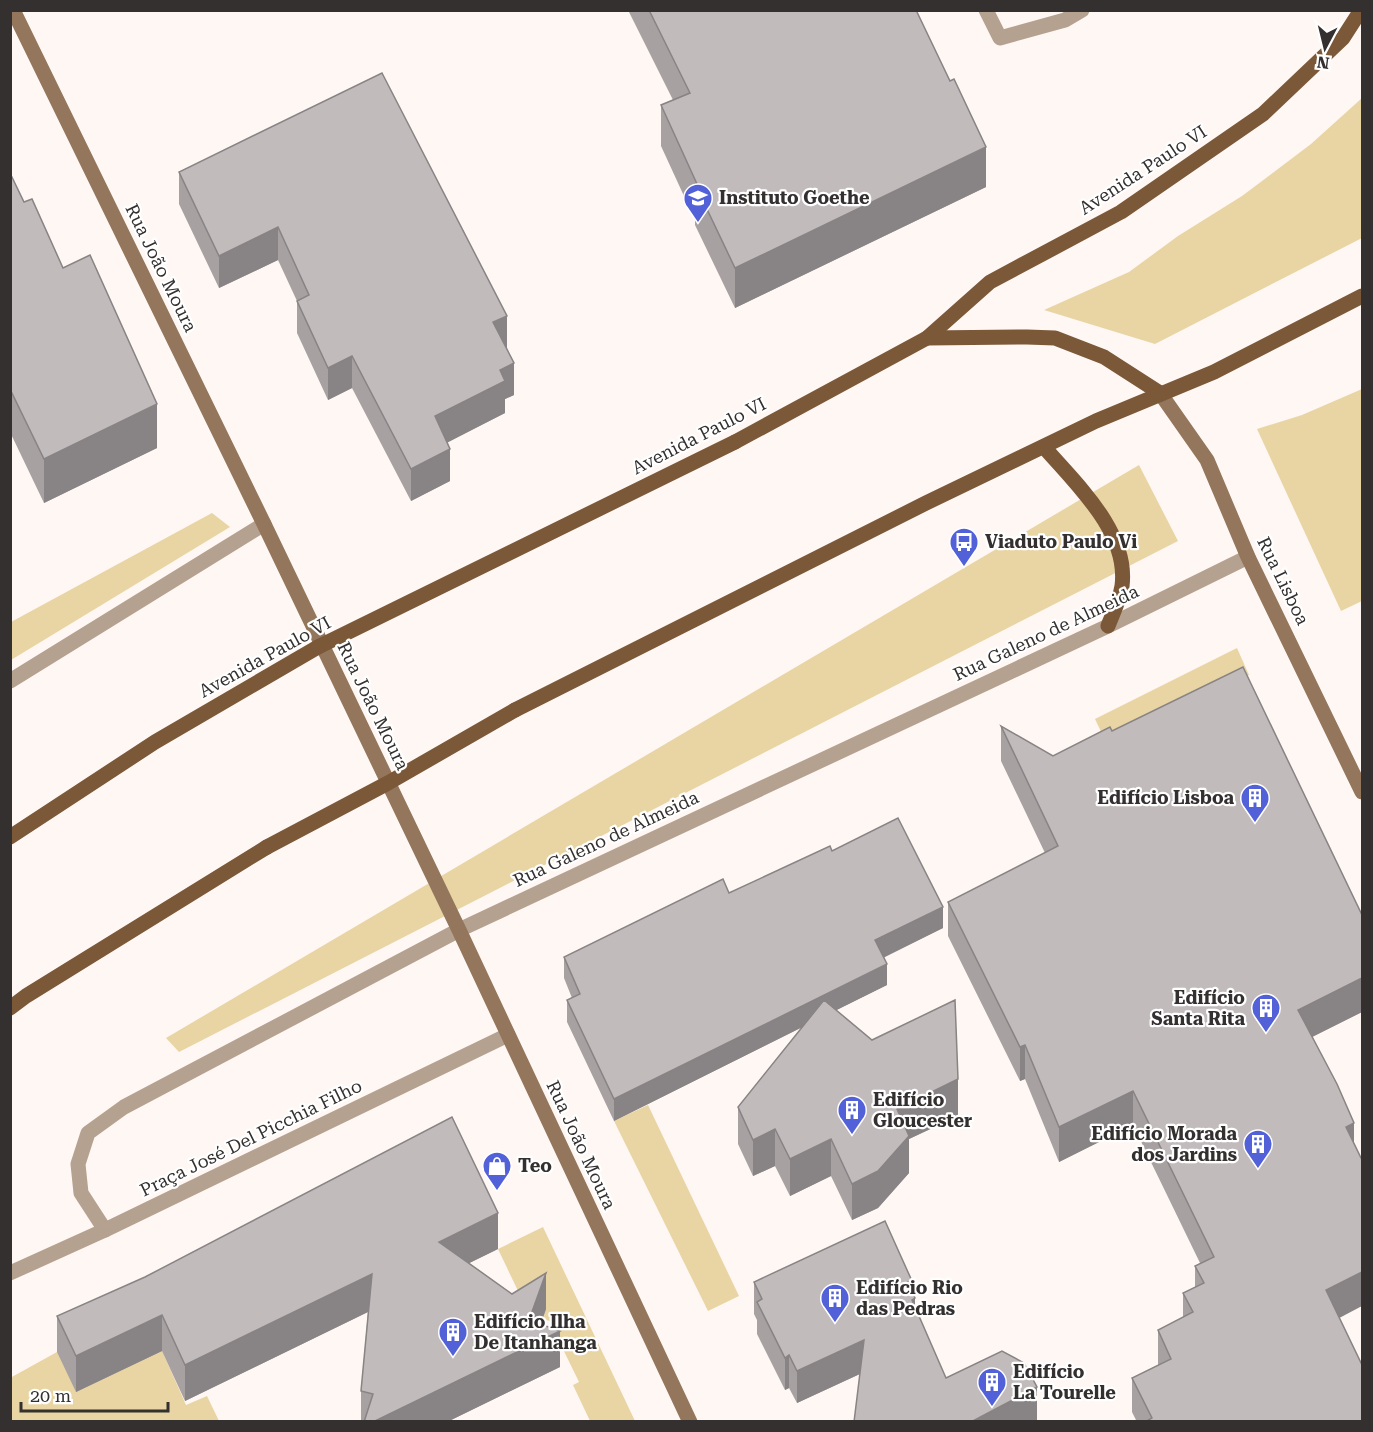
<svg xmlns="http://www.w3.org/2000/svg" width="1373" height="1432" viewBox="0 0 1373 1432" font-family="'Roboto Serif',serif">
  <rect width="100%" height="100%" fill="#fef7f4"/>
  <!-- green -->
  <g fill="#e9d5a3">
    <path d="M 1362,98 L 1362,238 L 1155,344 L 1044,310 L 1129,272 L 1178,236 L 1242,196 L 1311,144 Z"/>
    <path d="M 1362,389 L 1362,601 L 1341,611 L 1257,429 L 1302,415 Z"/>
    <path d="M 1139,465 L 1178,541 L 179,1052 L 166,1038 Z"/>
    <path d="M 212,513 L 230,527 L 11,660 L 11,622 Z"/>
    <path d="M 1237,648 L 1249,675 L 1107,744 L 1095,719 Z"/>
    <path d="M 648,1105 L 739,1296 L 708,1311 L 614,1121 Z"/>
    <path d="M 543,1227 L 635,1421 L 590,1421 L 573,1385 L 579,1382 L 558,1339 L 562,1324 L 530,1316 L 498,1249 Z"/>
    <path d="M 145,1312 L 186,1405 L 207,1396 L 219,1421 L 11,1421 L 10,1378 L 57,1352 Z"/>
  </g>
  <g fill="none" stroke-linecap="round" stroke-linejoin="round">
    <!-- street -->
    <g stroke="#b5a18f" stroke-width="15">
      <path d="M 986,10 L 1000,38 L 1065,20 L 1082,10"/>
      <path d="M 10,681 L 264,524"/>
      <path d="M 105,1230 L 81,1193 L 78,1164 L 88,1133 L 124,1107 L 459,930 L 1108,626 L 1248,557"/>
      <path d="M 10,1273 L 105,1230 L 508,1035"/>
    </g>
    <!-- secondary -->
    <g stroke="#93765c" stroke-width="15">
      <path d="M 13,10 L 264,524 L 459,930 L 690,1422"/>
      <path d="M 1160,393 L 1207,460 L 1248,557 L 1362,792"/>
    </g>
    <!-- primary -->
    <g stroke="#7b5838" stroke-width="15">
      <path d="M 927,338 L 1027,337 L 1055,338 L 1104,357 L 1160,393"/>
      <path d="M 735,442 L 927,338 L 990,282 L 1121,212 L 1263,114 L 1343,38 L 1361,10"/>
      <path d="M 1044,447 C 1076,484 1129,532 1122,586 C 1120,599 1113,613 1108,626"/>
      <path d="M 515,710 L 926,503 L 1096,421 L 1214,372 L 1362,296"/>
      <path d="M 10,837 L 155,742 L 318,647"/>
      <path d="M 10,1008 L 26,996 L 267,847"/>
    </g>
    <!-- primary-bridge -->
    <g stroke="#7b5838" stroke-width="15">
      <path d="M 318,647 L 735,442"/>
      <path d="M 267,847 L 388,783 L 515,710"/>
    </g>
  </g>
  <!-- wall -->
  <g fill="#a7a1a2">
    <path d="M 628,10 L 916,10 L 986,187 L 735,308 L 695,225 L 695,220 L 661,146 L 661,105 L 673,100 Z"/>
    <path d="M 179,172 L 507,348 L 514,395 L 505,399 L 505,413 L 447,442 L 450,481 L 411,501 L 352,388 L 328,400 L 297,333 L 297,301 L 278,260 L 219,288 L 179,204 Z"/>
    <path d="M 10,173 L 24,202 L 63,268 L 157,448 L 44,503 L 10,432 Z"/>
    <path d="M 1001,726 L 1053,756 L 1112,731 L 1362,915 L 1362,1012 L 1312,1037 L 1339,1318 L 1362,1422 L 1137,1422 L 1132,1412 L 1132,1378 L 1158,1365 L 1158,1330 L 1183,1317 L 1183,1293 L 1195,1287 L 1195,1266 L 1200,1263 L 1133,1125 L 1059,1162 L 1025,1079 L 1020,1081 L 948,936 L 948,902 L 1045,853 L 1001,761 Z"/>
    <path d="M 832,851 L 943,928 L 883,957 L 887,985 L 836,1010 L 958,1116 L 909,1139 L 909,1173 L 878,1208 L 852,1220 L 831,1176 L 790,1196 L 775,1166 L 753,1176 L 738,1144 L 738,1107 L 802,1027 L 614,1121 L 567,1022 L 567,1000 L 572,998 L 564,978 L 564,957 L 729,893 Z"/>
    <path d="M 498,1249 L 469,1263 L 512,1294 L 546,1309 L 541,1324 L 560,1367 L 447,1422 L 361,1422 L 361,1391 L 368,1312 L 185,1401 L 162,1351 L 76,1392 L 57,1352 L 57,1316 Z"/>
    <path d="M 754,1282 L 912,1291 L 915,1308 L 946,1378 L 1037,1420 L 1033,1422 L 854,1422 L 860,1374 L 797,1403 L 789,1388 L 785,1390 L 757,1334 L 757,1320 L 754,1314 Z"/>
  </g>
  <!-- shaded-wall -->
  <g fill="#888384">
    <path d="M 986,147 L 986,187 L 735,308 L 735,268 Z"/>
    <path d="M 278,227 L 278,260 L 219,288 L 219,256 Z"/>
    <path d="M 507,316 L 507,348 L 493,354 L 493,322 Z"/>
    <path d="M 352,356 L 352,388 L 328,400 L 328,368 Z"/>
    <path d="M 514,363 L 514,395 L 505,399 L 505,413 L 435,449 L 435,416 L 500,370 Z"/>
    <path d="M 157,404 L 157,448 L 44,503 L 44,459 Z"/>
    <path d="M 450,449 L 450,481 L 411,501 L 411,469 Z"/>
    <path d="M 943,907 L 943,928 L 875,962 L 875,940 Z"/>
    <path d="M 887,964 L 887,985 L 614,1121 L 614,1099 Z"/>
    <path d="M 1362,978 L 1362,1012 L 1298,1044 L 1298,1010 Z"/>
    <path d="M 1025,1045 L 1025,1079 L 1020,1081 L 1020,1047 Z"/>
    <path d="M 958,1079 L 958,1116 L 909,1139 L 909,1173 L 878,1208 L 852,1220 L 852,1184 L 897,1109 Z"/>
    <path d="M 1133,1091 L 1133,1125 L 1059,1162 L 1059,1127 Z"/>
    <path d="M 1354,1123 L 1354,1158 L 1346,1127 Z"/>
    <path d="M 775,1129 L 775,1166 L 753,1176 L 753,1140 Z"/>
    <path d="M 831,1139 L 831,1176 L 790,1196 L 790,1159 Z"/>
    <path d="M 498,1213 L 498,1249 L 439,1278 L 439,1242 Z"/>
    <path d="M 1362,1272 L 1362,1306 L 1326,1325 L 1326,1290 Z"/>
    <path d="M 546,1273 L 546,1309 L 533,1344 L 560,1331 L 560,1367 L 447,1422 L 373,1422 L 529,1320 Z"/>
    <path d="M 372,1274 L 372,1310 L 185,1401 L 185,1365 Z"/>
    <path d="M 912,1281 L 912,1300 L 915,1298 L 915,1330 L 908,1282 Z"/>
    <path d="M 162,1315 L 162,1351 L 76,1392 L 76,1356 Z"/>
    <path d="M 864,1340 L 864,1372 L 797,1403 L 797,1371 Z"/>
    <path d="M 789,1355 L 789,1388 L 785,1390 L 785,1358 Z"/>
    <path d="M 1037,1387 L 1037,1420 L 1033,1422 L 971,1422 Z"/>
  </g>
  <!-- building -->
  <g fill="#c2bbbc" stroke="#888384" stroke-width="1.5">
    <path d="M 649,10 L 916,10 L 950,81 L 954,79 L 986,147 L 735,268 L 695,184 L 697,184 L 661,105 L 690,93 Z"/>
    <path d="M 382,73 L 507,316 L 493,322 L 514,363 L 500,370 L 505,381 L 435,416 L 450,449 L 411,469 L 352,356 L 328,368 L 297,301 L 309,295 L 278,227 L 219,256 L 179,172 Z"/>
    <path d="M 10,173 L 24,202 L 32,199 L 63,268 L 90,255 L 157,404 L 44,459 L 10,389 Z"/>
    <path d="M 1243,667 L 1362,915 L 1362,978 L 1298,1010 L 1337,1084 L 1354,1123 L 1346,1127 L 1362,1160 L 1362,1272 L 1326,1290 L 1362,1365 L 1362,1422 L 1145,1422 L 1152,1418 L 1132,1378 L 1171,1359 L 1158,1330 L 1193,1312 L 1183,1293 L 1204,1283 L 1195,1266 L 1214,1257 L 1133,1091 L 1059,1127 L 1025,1045 L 1020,1047 L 948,902 L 1058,846 L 1001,726 L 1053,756 L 1110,727 L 1112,731 Z"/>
    <path d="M 898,818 L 943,907 L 875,940 L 887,964 L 614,1099 L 567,1000 L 580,994 L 564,957 L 723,879 L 729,893 L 830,846 L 832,851 Z"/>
    <path d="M 824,1000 L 872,1040 L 955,1000 L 958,1079 L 897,1109 L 909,1136 L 878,1171 L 852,1184 L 831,1139 L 790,1159 L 775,1129 L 753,1140 L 738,1107 Z"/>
    <path d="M 452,1117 L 498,1213 L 439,1242 L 512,1294 L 546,1273 L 529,1320 L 560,1331 L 373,1422 L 364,1422 L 373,1394 L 361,1391 L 372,1274 L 185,1365 L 162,1315 L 76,1356 L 57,1316 L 145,1277 Z"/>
    <path d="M 885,1221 L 912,1281 L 908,1282 L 915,1298 L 912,1300 L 946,1378 L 1002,1351 L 1024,1363 L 1037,1387 L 971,1422 L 854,1422 L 864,1340 L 797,1371 L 789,1355 L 785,1358 L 757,1302 L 762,1299 L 754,1282 Z"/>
  </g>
  <!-- icons -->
  <defs>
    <g id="school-pin" transform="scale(1.5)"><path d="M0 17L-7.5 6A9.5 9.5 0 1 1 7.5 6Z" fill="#5261d7" stroke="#fff"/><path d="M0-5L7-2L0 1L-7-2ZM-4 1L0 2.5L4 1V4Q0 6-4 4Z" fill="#fff"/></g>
    <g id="bus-pin" transform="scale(1.5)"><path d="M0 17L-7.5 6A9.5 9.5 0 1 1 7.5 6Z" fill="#5261d7" stroke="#fff"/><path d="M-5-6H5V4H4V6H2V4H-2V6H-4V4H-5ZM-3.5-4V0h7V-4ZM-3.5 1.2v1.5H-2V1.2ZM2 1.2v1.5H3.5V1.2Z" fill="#fff"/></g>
    <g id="building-pin" transform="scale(1.5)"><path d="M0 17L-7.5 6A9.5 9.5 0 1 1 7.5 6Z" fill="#5261d7" stroke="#fff"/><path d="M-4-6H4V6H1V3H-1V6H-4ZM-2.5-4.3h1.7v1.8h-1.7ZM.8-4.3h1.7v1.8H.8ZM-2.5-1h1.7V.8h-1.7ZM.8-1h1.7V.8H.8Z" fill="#fff"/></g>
    <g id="shop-pin" transform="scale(1.5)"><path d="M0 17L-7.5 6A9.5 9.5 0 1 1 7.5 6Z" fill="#5261d7" stroke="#fff"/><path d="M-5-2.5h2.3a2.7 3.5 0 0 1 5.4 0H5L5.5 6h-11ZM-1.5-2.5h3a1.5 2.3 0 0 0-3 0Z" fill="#fff"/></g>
  </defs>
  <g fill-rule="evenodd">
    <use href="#school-pin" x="698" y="198"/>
    <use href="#bus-pin" x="964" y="542"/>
    <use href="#building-pin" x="1255" y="798"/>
    <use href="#building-pin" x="1266" y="1008"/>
    <use href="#building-pin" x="852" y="1110"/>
    <use href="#building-pin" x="1258" y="1144"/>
    <use href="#shop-pin" x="497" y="1166"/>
    <use href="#building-pin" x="835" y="1298"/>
    <use href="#building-pin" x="453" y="1332"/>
    <use href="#building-pin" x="992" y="1382"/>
  </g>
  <g text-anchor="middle" stroke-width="4.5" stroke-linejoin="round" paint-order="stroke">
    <!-- street labels -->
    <g font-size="18" fill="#33302f" stroke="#fff">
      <text transform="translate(1143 170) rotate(-33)" y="6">Avenida Paulo VI</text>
      <text transform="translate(161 268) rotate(64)" y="6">Rua João Moura</text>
      <text transform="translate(699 436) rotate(-27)" y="6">Avenida Paulo VI</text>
      <text transform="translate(1283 581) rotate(64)" y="6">Rua Lisboa</text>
      <text transform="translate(1046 633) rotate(-25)" y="6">Rua Galeno de Almeida</text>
      <text transform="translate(265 657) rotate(-29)" y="6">Avenida Paulo VI</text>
      <text transform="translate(373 706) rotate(64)" y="6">Rua João Moura</text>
      <text transform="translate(606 839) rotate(-25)" y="6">Rua Galeno de Almeida</text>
      <text transform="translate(251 1138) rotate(-26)" y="6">Praça José Del Picchia Filho</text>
      <text transform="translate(581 1145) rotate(65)" y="6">Rua João Moura</text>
    </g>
    <!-- poi labels -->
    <g font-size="18" font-weight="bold" fill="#33302f" stroke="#fff" text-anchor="start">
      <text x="719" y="204">Instituto Goethe</text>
      <text x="985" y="548">Viaduto Paulo Vi</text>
      <text x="1234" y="804" text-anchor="end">Edifício Lisboa</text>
      <text x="1245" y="1004" text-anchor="end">Edifício<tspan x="1245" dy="21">Santa Rita</tspan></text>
      <text x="873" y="1106">Edifício<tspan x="873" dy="21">Gloucester</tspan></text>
      <text x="1237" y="1140" text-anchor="end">Edifício Morada<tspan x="1237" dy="21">dos Jardins</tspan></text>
      <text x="518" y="1172">Teo</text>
      <text x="856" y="1294">Edifício Rio<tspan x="856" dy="21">das Pedras</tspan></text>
      <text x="474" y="1328">Edifício Ilha<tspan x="474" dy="21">De Itanhanga</tspan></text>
      <text x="1013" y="1378">Edifício<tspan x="1013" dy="21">La Tourelle</tspan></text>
    </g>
  </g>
  <!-- border -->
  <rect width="1373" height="1432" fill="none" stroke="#33302f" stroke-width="24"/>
  <!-- north arrow -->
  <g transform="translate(1325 48) rotate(187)" stroke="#ffffff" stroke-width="4.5" paint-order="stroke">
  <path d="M0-4.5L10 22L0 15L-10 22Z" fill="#33302f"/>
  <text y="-9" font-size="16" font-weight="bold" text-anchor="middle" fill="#33302f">N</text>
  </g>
  <!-- scale -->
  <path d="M21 1402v9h147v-9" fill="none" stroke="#33302f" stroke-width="3"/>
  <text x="30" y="1402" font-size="18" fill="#33302f" stroke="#ffffff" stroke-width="4.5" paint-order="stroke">20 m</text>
</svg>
